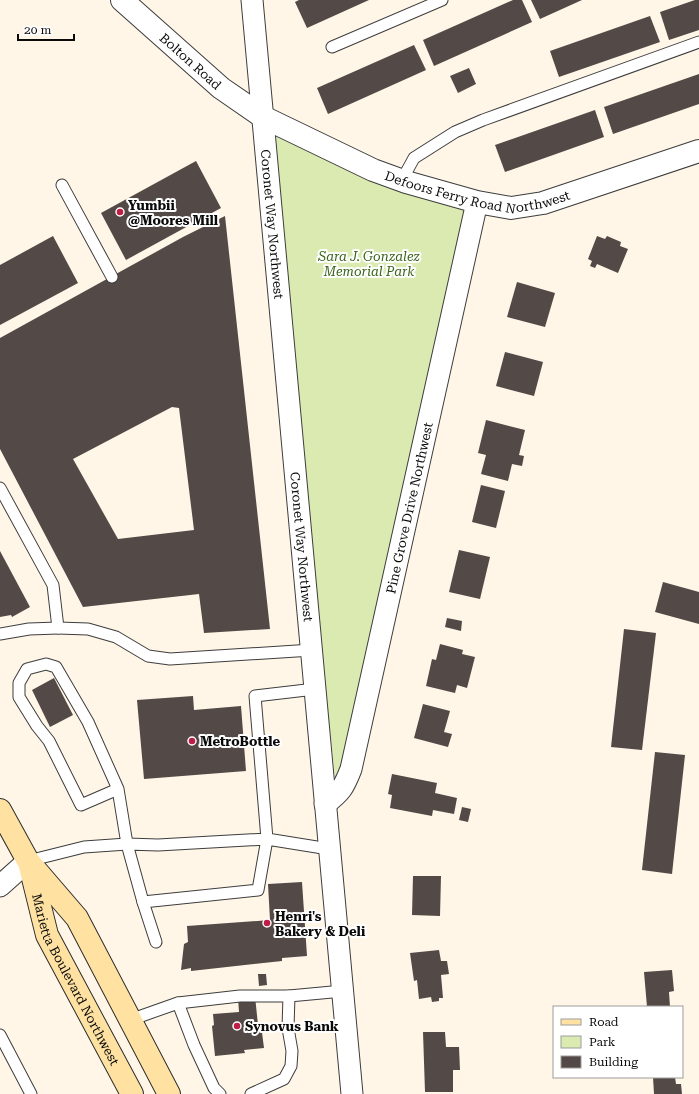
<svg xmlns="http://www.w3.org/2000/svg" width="699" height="1094" viewBox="0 0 699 1094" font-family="'Roboto Serif',serif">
  <rect width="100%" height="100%" fill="#fff6e7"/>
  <!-- green -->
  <path fill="#daeab0" d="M 263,117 L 477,202 L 337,795 Z"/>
  <!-- building -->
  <g fill="#534946" fill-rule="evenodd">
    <path d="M 299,0 L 369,0 L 307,28 L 295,2 Z"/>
    <path d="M 513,0 L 522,0 L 532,22 L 434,66 L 423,40 Z"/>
    <path d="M 531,0 L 582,0 L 540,19 Z"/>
    <path d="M 695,0 L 699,0 L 699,30 L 669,40 L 660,12 Z"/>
    <path d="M 650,16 L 660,42 L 559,77 L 550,51 Z"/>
    <path d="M 414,45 L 426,70 L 328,114 L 317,88 Z"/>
    <path d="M 469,68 L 476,84 L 458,93 L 450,76 Z"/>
    <path d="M 699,74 L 699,104 L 613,134 L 604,107 Z"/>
    <path d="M 595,110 L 604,137 L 505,172 L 495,145 Z"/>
    <path d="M 196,161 L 221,208 L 126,260 L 101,213 Z"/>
    <path d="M 225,216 L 270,629 L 204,633 L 199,594 L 83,607 L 0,449 L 0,338 L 183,237 ZM 172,407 L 179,408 L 194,530 L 118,539 L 73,459 Z"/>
    <path d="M 53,236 L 78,283 L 0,325 L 0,265 Z"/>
    <path d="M 597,236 L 605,239 L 607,236 L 621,242 L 620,246 L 628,249 L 618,273 L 597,264 L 595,268 L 590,266 L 592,261 L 588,259 Z"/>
    <path d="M 517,282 L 555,293 L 545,327 L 507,317 Z"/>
    <path d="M 505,352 L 543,362 L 534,396 L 496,386 Z"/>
    <path d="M 486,420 L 525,430 L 519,455 L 524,456 L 522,466 L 512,464 L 508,481 L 481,474 L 486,455 L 478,453 Z"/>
    <path d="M 481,485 L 505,491 L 496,528 L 472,522 Z"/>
    <path d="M 459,550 L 490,557 L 480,599 L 449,592 Z"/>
    <path d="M 0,551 L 30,607 L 12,617 L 11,615 L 0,617 Z"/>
    <path d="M 663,582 L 699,592 L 699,624 L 655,612 Z"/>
    <path d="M 447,618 L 462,621 L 461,631 L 445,627 Z"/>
    <path d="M 624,629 L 656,633 L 642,750 L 611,747 Z"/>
    <path d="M 440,644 L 463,650 L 462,654 L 475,657 L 467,688 L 457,685 L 455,693 L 426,686 L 432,659 L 436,660 Z"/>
    <path d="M 54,678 L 73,715 L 50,727 L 32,690 Z"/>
    <path d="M 193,696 L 194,710 L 241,706 L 246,771 L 144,779 L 137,700 Z"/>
    <path d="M 423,704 L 450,711 L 444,732 L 452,734 L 448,747 L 414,738 Z"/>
    <path d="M 655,752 L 685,755 L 672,874 L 642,870 Z"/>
    <path d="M 392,774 L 437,783 L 435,793 L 457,798 L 454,814 L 433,810 L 432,816 L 390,808 L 392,795 L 388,794 Z"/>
    <path d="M 462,807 L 471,809 L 468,822 L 459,820 Z"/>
    <path d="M 413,876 L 441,876 L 440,916 L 412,915 Z"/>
    <path d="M 302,882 L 307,956 L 282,958 L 282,961 L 191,971 L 191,968 L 181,970 L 184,944 L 188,942 L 187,926 L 270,920 L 268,884 Z"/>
    <path d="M 439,950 L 441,961 L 447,961 L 449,974 L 441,975 L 443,998 L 439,998 L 439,1001 L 432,1002 L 431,997 L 419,999 L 417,980 L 414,981 L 410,953 Z"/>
    <path d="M 672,970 L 674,991 L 669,992 L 670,1007 L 647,1007 L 644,972 Z"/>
    <path d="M 258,974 L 266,974 L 267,985 L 259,986 Z"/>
    <path d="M 255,996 L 258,1025 L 261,1025 L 264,1048 L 244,1050 L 245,1053 L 215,1056 L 212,1026 L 214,1025 L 213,1014 L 239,1012 L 238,998 Z"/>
    <path d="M 423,1032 L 445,1032 L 446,1047 L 459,1047 L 460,1070 L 453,1070 L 453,1092 L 425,1092 Z"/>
    <path d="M 653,1077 L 675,1077 L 676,1084 L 681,1084 L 682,1094 L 654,1094 Z"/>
  </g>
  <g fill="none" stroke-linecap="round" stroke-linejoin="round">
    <!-- service casing -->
    <g stroke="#3d3d3d" stroke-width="13">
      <g id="service">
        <path d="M 332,47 L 442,0"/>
        <path d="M 402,180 L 414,158 L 455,132 L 483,120 L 699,42"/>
        <path d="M 62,185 L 112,277"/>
        <path d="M 0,488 L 53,585 L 58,628 L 29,629 L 0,634"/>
        <path d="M 58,628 L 88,629 L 116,637 L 148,656 L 170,659 L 312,650"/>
        <path d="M 315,689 L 255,696 L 267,839 L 158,845 L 127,844 L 143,902 L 258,890 L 267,839 L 329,849"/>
        <path d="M 28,861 L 84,847 L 127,844 L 118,789 L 88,722 L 56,667 L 46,664 L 27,669 L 19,683 L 19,697 L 37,726 L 49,741 L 81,805 L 118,789"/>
        <path d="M 143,902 L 156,942"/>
        <path d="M 178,1003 L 194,1045 L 214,1088 L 220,1094"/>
        <path d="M 130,1020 L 178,1003 L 240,996 L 289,996 L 343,991"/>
        <path d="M 0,1035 L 31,1094"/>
        <path d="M 251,1094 L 284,1079 L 291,1066 L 292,1051 L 288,1028 L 289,996"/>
      </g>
    </g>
    <!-- minor casing -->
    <g stroke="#3d3d3d" stroke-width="23">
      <g id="minor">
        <path id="s1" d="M 252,0 L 352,1094"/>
        <path id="s2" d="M 325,804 C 341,792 344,787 351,769 L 477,202"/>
        <path d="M 0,886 L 28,861"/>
      </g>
    </g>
    <!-- tertiary casing -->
    <g stroke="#3d3d3d" stroke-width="24">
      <g id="tertiary">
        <path id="s3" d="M 122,0 L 221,88 L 263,117 L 373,170 L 406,182 L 477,202 L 511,208 L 543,203 L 699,151"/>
      </g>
    </g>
    <!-- secondary casing -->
    <g stroke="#2c2c2c" stroke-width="24">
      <g id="secondary">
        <path d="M 0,810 L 28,861 L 77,918 L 169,1094"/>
        <path id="s4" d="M 30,866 L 47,935 L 132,1094"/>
      </g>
    </g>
    <!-- service -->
    <use href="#service" stroke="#fff" stroke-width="11"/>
    <!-- minor -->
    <use href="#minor" stroke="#fff" stroke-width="21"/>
    <!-- tertiary -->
    <use href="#tertiary" stroke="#fff" stroke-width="22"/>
    <!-- secondary -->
    <use href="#secondary" stroke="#ffe2a2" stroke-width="22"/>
  </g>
  <!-- markers -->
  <g fill="#bf1d45" stroke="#fff" stroke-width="1.5">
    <circle cx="120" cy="212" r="4"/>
    <circle cx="192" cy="741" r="4"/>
    <circle cx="267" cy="923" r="4"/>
    <circle cx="237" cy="1026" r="4"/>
  </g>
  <g text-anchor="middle" stroke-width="4" stroke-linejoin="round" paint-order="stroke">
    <!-- street labels -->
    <g font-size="13" fill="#0a0a0a" stroke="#fff">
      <text dy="5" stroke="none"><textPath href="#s3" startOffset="92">Bolton Road</textPath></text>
      <text dy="5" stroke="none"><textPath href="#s3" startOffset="414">Defoors Ferry Road Northwest</textPath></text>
      <text dy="5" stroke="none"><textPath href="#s1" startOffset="225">Coronet Way Northwest</textPath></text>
      <text dy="5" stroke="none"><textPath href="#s2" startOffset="312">Pine Grove Drive Northwest</textPath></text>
      <text dy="5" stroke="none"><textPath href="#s1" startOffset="549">Coronet Way Northwest</textPath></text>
      <text dy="5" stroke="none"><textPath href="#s4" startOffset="123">Marietta Boulevard Northwest</textPath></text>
    </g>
    <!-- poi labels -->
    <g font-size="13" font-weight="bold" fill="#0a0a0a" stroke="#fff" text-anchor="start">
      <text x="128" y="210">Yumbii<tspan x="128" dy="15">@Moores Mill</tspan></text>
      <text x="200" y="746">MetroBottle</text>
      <text x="275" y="921">Henri's<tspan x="275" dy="15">Bakery &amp; Deli</tspan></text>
      <text x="245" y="1031">Synovus Bank</text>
    </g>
    <!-- park labels -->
    <g font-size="13" font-style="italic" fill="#376319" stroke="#fff">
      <text x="369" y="261">Sara J. Gonzalez<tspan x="369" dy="15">Memorial Park</tspan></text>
    </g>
  </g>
  <!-- legend -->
  <rect x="553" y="1006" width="130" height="72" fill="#ffffff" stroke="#9d9d9d"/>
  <rect x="561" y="1019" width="20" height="6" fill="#ffe2a2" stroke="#9d9d9d"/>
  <text x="589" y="1026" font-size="12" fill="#0a0a0a">Road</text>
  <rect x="561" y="1036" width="20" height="12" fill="#daeab0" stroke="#9d9d9d"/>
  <text x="589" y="1046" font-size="12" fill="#0a0a0a">Park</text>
  <rect x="561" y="1056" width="20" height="12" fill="#534946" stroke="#9d9d9d"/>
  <text x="589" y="1066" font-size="12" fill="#0a0a0a">Building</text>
  <!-- scale -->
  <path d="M18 34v6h56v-6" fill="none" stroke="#0a0a0a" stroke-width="2"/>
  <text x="24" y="34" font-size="12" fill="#0a0a0a" stroke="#ffffff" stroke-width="3" paint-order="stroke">20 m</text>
</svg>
